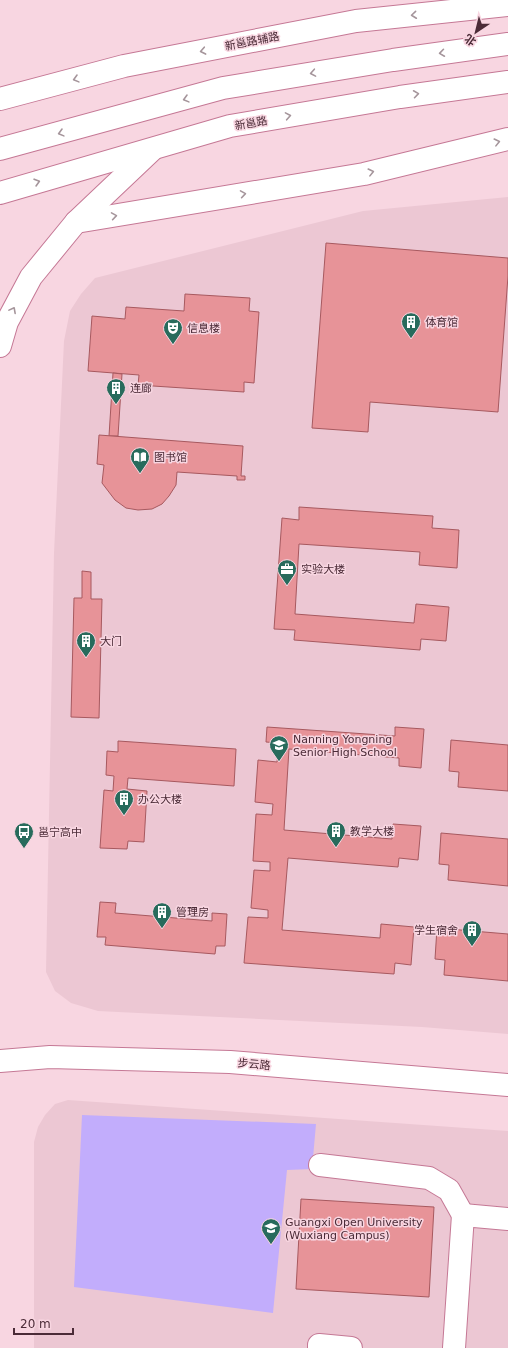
<svg xmlns="http://www.w3.org/2000/svg" width="508" height="1348" viewBox="0 0 508 1348" font-family="'DejaVu Sans','Noto Sans SC',sans-serif">
  <rect width="100%" height="100%" fill="#f8d6e1"/>
  <!-- built -->
  <g fill="#ecc7d3">
    <path d="M 508,197 L 508,1034 L 422,1027 L 98,1011 L 71,1003 L 55,991 L 46,972 L 54,553 L 64,341 L 70,311 L 81,294 L 95,278 L 363,211 Z"/>
    <path d="M 68,1100 L 508,1131 L 508,1348 L 34,1348 L 34,1142 L 38,1127 L 45,1115 L 55,1104 Z"/>
  </g>
  <!-- green -->
  <path fill="#c2adfc" d="M 82,1115 L 316,1124 L 312,1169 L 287,1170 L 273,1313 L 74,1287 Z"/>
  <!-- building -->
  <g fill="#e79398" stroke="#a7595f">
    <path d="M 326,243 L 508,258 L 508,276 L 498,412 L 370,402 L 368,432 L 312,428 Z"/>
    <path d="M 185,294 L 250,298 L 249,311 L 259,312 L 254,383 L 244,382 L 244,392 L 138,385 L 139,375 L 88,371 L 92,316 L 125,319 L 126,307 L 184,311 Z"/>
    <path d="M 113,373 L 122,374 L 118,436 L 109,436 Z"/>
    <path d="M 99,435 L 243,446 L 241,476 L 245,476 L 245,480 L 237,480 L 237,476 L 177,472 L 176,485 L 169,496 L 162,504 L 152,509 L 138,510 L 126,508 L 115,500 L 102,483 L 104,465 L 97,464 Z"/>
    <path d="M 299,507 L 433,516 L 432,528 L 459,530 L 457,568 L 419,565 L 420,552 L 299,544 L 295,614 L 414,623 L 416,604 L 449,607 L 446,641 L 421,639 L 420,650 L 294,640 L 295,630 L 274,629 L 282,518 L 299,520 Z"/>
    <path d="M 82,571 L 91,572 L 91,599 L 102,599 L 99,718 L 71,717 L 74,598 L 82,598 Z"/>
    <path d="M 267,727 L 395,736 L 395,727 L 424,729 L 421,768 L 399,766 L 399,758 L 289,749 L 284,830 L 392,839 L 393,824 L 421,826 L 418,860 L 399,858 L 398,867 L 288,858 L 282,930 L 380,938 L 381,924 L 414,927 L 411,965 L 395,963 L 394,974 L 244,963 L 248,917 L 268,918 L 268,910 L 251,908 L 254,870 L 270,871 L 270,862 L 253,861 L 256,814 L 272,815 L 273,804 L 255,802 L 258,760 L 277,762 L 279,743 L 266,742 Z"/>
    <path d="M 451,740 L 508,745 L 508,791 L 458,787 L 459,772 L 449,771 Z"/>
    <path d="M 118,741 L 236,749 L 234,786 L 128,778 L 127,789 L 147,791 L 144,842 L 128,841 L 127,849 L 100,848 L 104,790 L 113,791 L 114,776 L 106,775 L 107,751 L 118,752 Z"/>
    <path d="M 441,833 L 508,839 L 508,886 L 448,880 L 449,865 L 439,864 Z"/>
    <path d="M 100,902 L 116,903 L 115,913 L 212,921 L 212,913 L 227,914 L 225,946 L 216,946 L 215,954 L 105,945 L 106,937 L 97,937 Z"/>
    <path d="M 437,928 L 508,934 L 508,981 L 444,975 L 445,960 L 435,959 Z"/>
    <path d="M 301,1199 L 434,1207 L 429,1297 L 296,1289 Z"/>
  </g>
  <g fill="none" stroke-linecap="round" stroke-linejoin="round">
    <!-- minor casing -->
    <g stroke="#c57895" stroke-width="24">
      <g id="minor">
        <path d="M 0,99 L 124,66 L 356,21 L 508,5"/>
        <path d="M 76,222 L 364,174 L 508,139"/>
        <path d="M 0,1061 L 50,1057 L 230,1062 L 508,1085"/>
        <path d="M 320,1165 L 429,1178 L 449,1190 L 463,1215"/>
        <path d="M 319,1348 L 319,1345 L 351,1348"/>
        <path d="M 454,1348 L 463,1215 L 508,1219"/>
      </g>
    </g>
    <!-- major casing -->
    <g stroke="#c57895" stroke-width="24">
      <g id="major">
        <path d="M 0,149 L 223,88 L 393,60 L 508,44"/>
        <path d="M 0,193 L 230,126 L 400,97 L 508,82"/>
        <path d="M 0,346 L 7,322 L 31,277 L 76,222 L 152,150"/>
      </g>
    </g>
    <!-- minor -->
    <use href="#minor" stroke="#fff" stroke-width="22"/>
    <!-- major -->
    <use href="#major" stroke="#fff" stroke-width="22"/>
  </g>
  <!-- one-way arrows -->
  <defs><path id="oneway-chevron" d="M-2-3.5L2.5 0L-2 3.5" fill="none" stroke-width="1.6" stroke-linecap="round" stroke-linejoin="round"/></defs>
  <g stroke="#a5959b">
    <use href="#oneway-chevron" transform="translate(414 15) rotate(174)"/>
    <use href="#oneway-chevron" transform="translate(203 51) rotate(169)"/>
    <use href="#oneway-chevron" transform="translate(442 53) rotate(172)"/>
    <use href="#oneway-chevron" transform="translate(313 73) rotate(170)"/>
    <use href="#oneway-chevron" transform="translate(76 79) rotate(165)"/>
    <use href="#oneway-chevron" transform="translate(416 94) rotate(-8)"/>
    <use href="#oneway-chevron" transform="translate(186 99) rotate(165)"/>
    <use href="#oneway-chevron" transform="translate(288 116) rotate(-10)"/>
    <use href="#oneway-chevron" transform="translate(61 133) rotate(165)"/>
    <use href="#oneway-chevron" transform="translate(497 142) rotate(-14)"/>
    <use href="#oneway-chevron" transform="translate(371 172) rotate(-14)"/>
    <use href="#oneway-chevron" transform="translate(37 182) rotate(-16)"/>
    <use href="#oneway-chevron" transform="translate(243 194) rotate(-9)"/>
    <use href="#oneway-chevron" transform="translate(114 216) rotate(-9)"/>
    <use href="#oneway-chevron" transform="translate(13 310) rotate(-62)"/>
  </g>
  <!-- icons -->
  <defs>
    <g id="building-pin" transform="scale(1)"><path d="M0 17L-7.5 6A9.5 9.5 0 1 1 7.5 6Z" fill="#286b5c" stroke="#f8d6e1"/><path d="M-4-6H4V6H1V3H-1V6H-4ZM-2.5-4.3h1.7v1.8h-1.7ZM.8-4.3h1.7v1.8H.8ZM-2.5-1h1.7V.8h-1.7ZM.8-1h1.7V.8H.8Z" fill="#fff"/></g>
    <g id="theatre-pin" transform="scale(1)"><path d="M0 17L-7.5 6A9.5 9.5 0 1 1 7.5 6Z" fill="#286b5c" stroke="#f8d6e1"/><path d="M-5-5.5Q0-4 5-5.5V0Q5 5 0 6Q-5 5-5 0ZM-3.3-2.5H-1v1.5H-3.3ZM1-2.5H3.3v1.5H1ZM-2.8 1Q0 5.5 2.8 1Z" fill="#fff"/></g>
    <g id="library-pin" transform="scale(1)"><path d="M0 17L-7.5 6A9.5 9.5 0 1 1 7.5 6Z" fill="#286b5c" stroke="#f8d6e1"/><path d="M-6-4Q-3-5.5-.7-3.5V5Q-3 3-6 4ZM6-4Q3-5.5 .7-3.5V5Q3 3 6 4Z" fill="#fff"/></g>
    <g id="office-pin" transform="scale(1)"><path d="M0 17L-7.5 6A9.5 9.5 0 1 1 7.5 6Z" fill="#286b5c" stroke="#f8d6e1"/><path d="M-6-3h4V-5.5h4V-3h4V5H-6ZM-1-4.5V-3h2v-1.5ZM-6 0V1H6V0Z" fill="#fff"/></g>
    <g id="school-pin" transform="scale(1)"><path d="M0 17L-7.5 6A9.5 9.5 0 1 1 7.5 6Z" fill="#286b5c" stroke="#f8d6e1"/><path d="M0-5L7-2L0 1L-7-2ZM-4 1L0 2.5L4 1V4Q0 6-4 4Z" fill="#fff"/></g>
    <g id="bus-pin" transform="scale(1)"><path d="M0 17L-7.5 6A9.5 9.5 0 1 1 7.5 6Z" fill="#286b5c" stroke="#f8d6e1"/><path d="M-5-6H5V4H4V6H2V4H-2V6H-4V4H-5ZM-3.5-4V0h7V-4ZM-3.5 1.2v1.5H-2V1.2ZM2 1.2v1.5H3.5V1.2Z" fill="#fff"/></g>
    <g id="university-pin" transform="scale(1)"><path d="M0 17L-7.5 6A9.5 9.5 0 1 1 7.5 6Z" fill="#286b5c" stroke="#f8d6e1"/><path d="M0-5L7-2L0 1L-7-2ZM-4 1L0 2.5L4 1V4Q0 6-4 4Z" fill="#fff"/></g>
  </defs>
  <g fill-rule="evenodd">
    <use href="#building-pin" x="411" y="322"/>
    <use href="#theatre-pin" x="173" y="328"/>
    <use href="#building-pin" x="116" y="388"/>
    <use href="#library-pin" x="140" y="457"/>
    <use href="#office-pin" x="287" y="569"/>
    <use href="#building-pin" x="86" y="641"/>
    <use href="#school-pin" x="279" y="745"/>
    <use href="#building-pin" x="124" y="799"/>
    <use href="#building-pin" x="336" y="831"/>
    <use href="#bus-pin" x="24" y="832"/>
    <use href="#building-pin" x="162" y="912"/>
    <use href="#building-pin" x="472" y="930"/>
    <use href="#university-pin" x="271" y="1228"/>
  </g>
  <g text-anchor="middle" stroke-width="3" stroke-linejoin="round" paint-order="stroke">
    <!-- street labels -->
    <g font-size="11" fill="#4b2b37" stroke="#f8d6e1">
      <text transform="translate(252 41) rotate(-11)" y="4">新邕路辅路</text>
      <text transform="translate(251 123) rotate(-10)" y="4">新邕路</text>
      <text transform="translate(254 1064) rotate(5)" y="4">步云路</text>
    </g>
    <!-- poi labels -->
    <g font-size="11" fill="#4b2b37" stroke="#f8d6e1" text-anchor="start">
      <text x="425" y="326">体育馆</text>
      <text x="187" y="332">信息楼</text>
      <text x="130" y="392">连廊</text>
      <text x="154" y="461">图书馆</text>
      <text x="301" y="573">实验大楼</text>
      <text x="100" y="645">大门</text>
      <text x="293" y="743">Nanning Yongning<tspan x="293" dy="13">Senior High School</tspan></text>
      <text x="138" y="803">办公大楼</text>
      <text x="350" y="835">教学大楼</text>
      <text x="38" y="836">邕宁高中</text>
      <text x="176" y="916">管理房</text>
      <text x="458" y="934" text-anchor="end">学生宿舍</text>
      <text x="285" y="1226">Guangxi Open University<tspan x="285" dy="13">(Wuxiang Campus)</tspan></text>
    </g>
  </g>
  <!-- north arrow -->
  <g transform="translate(476 32) rotate(215)" stroke="#f8d6e1" stroke-width="3" paint-order="stroke">
  <path d="M0-3L7 15L0 10L-7 15Z" fill="#4b2b37"/>
  <text y="-6" font-size="11" font-weight="bold" text-anchor="middle" fill="#4b2b37">北</text>
  </g>
  <!-- scale -->
  <path d="M14 1328v6h59v-6" fill="none" stroke="#4b2b37" stroke-width="2"/>
  <text x="20" y="1328" font-size="12" fill="#4b2b37" stroke="#f8d6e1" stroke-width="3" paint-order="stroke">20 m</text>
</svg>
